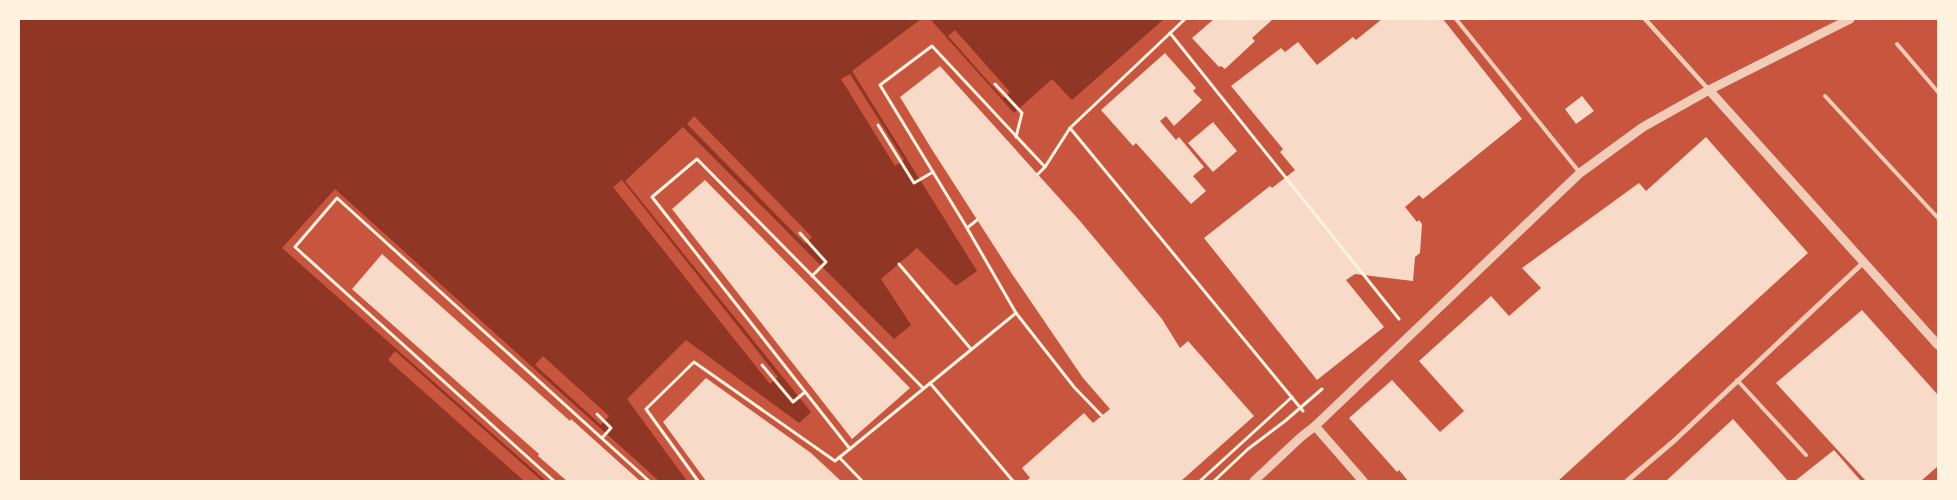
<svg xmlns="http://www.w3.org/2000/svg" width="1957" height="500" viewBox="0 0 1957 500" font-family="Ubuntu,sans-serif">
  <rect width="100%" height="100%" fill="#c8553d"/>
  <!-- water -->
  <g fill="#8f3625">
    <path d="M 19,19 L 921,19 L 852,71 L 977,271 L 956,286 L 917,248 L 881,279 L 911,325 L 894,339 L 683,127 L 625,181 L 811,412 L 799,423 L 686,340 L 627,399 L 687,481 L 659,481 L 335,189 L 282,248 L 546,481 L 19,481 Z"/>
    <path d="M 930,19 L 1164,19 L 1072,100 L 1052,79 L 1014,113 Z"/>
  </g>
  <!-- pier -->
  <g fill="#c8553d">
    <path d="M 955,30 L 1010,92 L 1003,98 L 948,36 Z"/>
    <path d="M 850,74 L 904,160 L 895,166 L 841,79 Z"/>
    <path d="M 694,116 L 812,237 L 805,244 L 687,124 Z"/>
    <path d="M 622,180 L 778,377 L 770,384 L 613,187 Z"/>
    <path d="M 395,351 L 542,481 L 524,481 L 388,360 Z"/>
    <path d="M 543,356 L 609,416 L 601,425 L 535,365 Z"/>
  </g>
  <!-- building -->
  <g fill="#f7dbc8">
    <path d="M 1214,19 L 1273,19 L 1252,38 L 1255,41 L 1225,69 L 1221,66 L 1219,67 L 1192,38 Z"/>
    <path d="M 1382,19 L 1443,19 L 1522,119 L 1423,199 L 1419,195 L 1405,207 L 1417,222 L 1419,220 L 1422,224 L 1420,253 L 1415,257 L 1413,281 L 1355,274 L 1346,280 L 1384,327 L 1317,380 L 1204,238 L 1270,186 L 1272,188 L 1295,170 L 1280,152 L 1283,149 L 1231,86 L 1281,48 L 1285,52 L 1298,42 L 1317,65 L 1353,37 L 1356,40 Z"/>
    <path d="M 1165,53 L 1196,88 L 1193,91 L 1202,100 L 1174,126 L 1166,116 L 1160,121 L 1176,140 L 1179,137 L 1204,167 L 1193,176 L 1206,191 L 1191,204 L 1136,143 L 1133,146 L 1101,110 Z"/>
    <path d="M 940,66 L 1080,221 L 1162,319 L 1180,348 L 1188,341 L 1254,416 L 1181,481 L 1026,481 L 1030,478 L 1022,468 L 1084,413 L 1093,423 L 1110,409 L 1083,378 L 1012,274 L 931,148 L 900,97 Z"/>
    <path d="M 1582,96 L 1594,111 L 1576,124 L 1565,109 Z"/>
    <path d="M 1213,122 L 1237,151 L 1213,172 L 1188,143 Z"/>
    <path d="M 1706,137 L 1808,253 L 1558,481 L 1408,481 L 1399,470 L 1397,472 L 1349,418 L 1392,380 L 1440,432 L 1464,411 L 1419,361 L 1491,296 L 1509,316 L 1541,288 L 1522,268 L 1639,183 L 1646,191 Z"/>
    <path d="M 705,180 L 910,388 L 852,439 L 672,209 Z"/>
    <path d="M 382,254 L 570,421 L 571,419 L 640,481 L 567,481 L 538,456 L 539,454 L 352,289 Z"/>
    <path d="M 1862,310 L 1938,395 L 1938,466 L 1921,481 L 1866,481 L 1776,383 Z"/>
    <path d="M 706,378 L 811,453 L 841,481 L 706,481 L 663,422 Z"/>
    <path d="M 1733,419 L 1788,481 L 1666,481 Z"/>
    <path d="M 1834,450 L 1861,481 L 1795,481 Z"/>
  </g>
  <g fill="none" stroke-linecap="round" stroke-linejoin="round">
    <!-- path -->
    <g stroke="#fff3e0" stroke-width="3">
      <path d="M 1170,33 L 1399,319"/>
      <path d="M 995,84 L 1022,113 L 1016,137"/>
      <path d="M 878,125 L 914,183 L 933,172"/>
      <path d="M 1070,128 L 1303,411"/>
      <path d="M 1038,174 L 1045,167 L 1070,128 L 1185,19"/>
      <path d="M 967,228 L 977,220"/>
      <path d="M 800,233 L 826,262 L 812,276"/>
      <path d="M 899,264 L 971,349"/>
      <path d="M 1016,313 L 1074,387 L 1101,415"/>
      <path d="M 762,365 L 793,402 L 805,392"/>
      <path d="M 930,383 L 1013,481"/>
      <path d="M 597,414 L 611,428 L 602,438"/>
      <path d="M 850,449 L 652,197 L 697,159 L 923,388"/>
      <path d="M 839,457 L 862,481"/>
      <path d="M 554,481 L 295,247 L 337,198 L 649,481"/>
      <path d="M 698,481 L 646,409 L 694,362 L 835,461 L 1016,313 L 967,228 L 880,85 L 932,46 L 1045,167"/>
      <path d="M 1200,481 L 1292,397"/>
      <path d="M 1214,481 L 1248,449 L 1285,421 L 1322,389"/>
    </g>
    <!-- service -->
    <g stroke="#f1ccb7" stroke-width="4">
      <path d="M 1456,19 L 1580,173"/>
      <path d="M 1897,44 L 1938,92"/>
      <path d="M 1825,96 L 1938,218"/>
      <path d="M 1737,380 L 1806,455"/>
    </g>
    <!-- pedestrian -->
    <path stroke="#f1ccb7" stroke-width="4.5" d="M 1645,19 L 1709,90"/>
    <!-- minor -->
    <path stroke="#f1ccb7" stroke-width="5" d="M 1627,481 L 1675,440 L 1864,262"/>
    <!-- tertiary -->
    <g stroke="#f1ccb7" stroke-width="9">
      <path d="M 1709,90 L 1938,345"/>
      <path d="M 1315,426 L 1363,481"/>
      <path d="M 1254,481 L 1301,437 L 1315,426 L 1580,173 L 1643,127 L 1709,90 L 1850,19"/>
    </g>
  </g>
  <!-- border -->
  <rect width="1957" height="500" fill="none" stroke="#fff3e0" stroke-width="40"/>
</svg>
